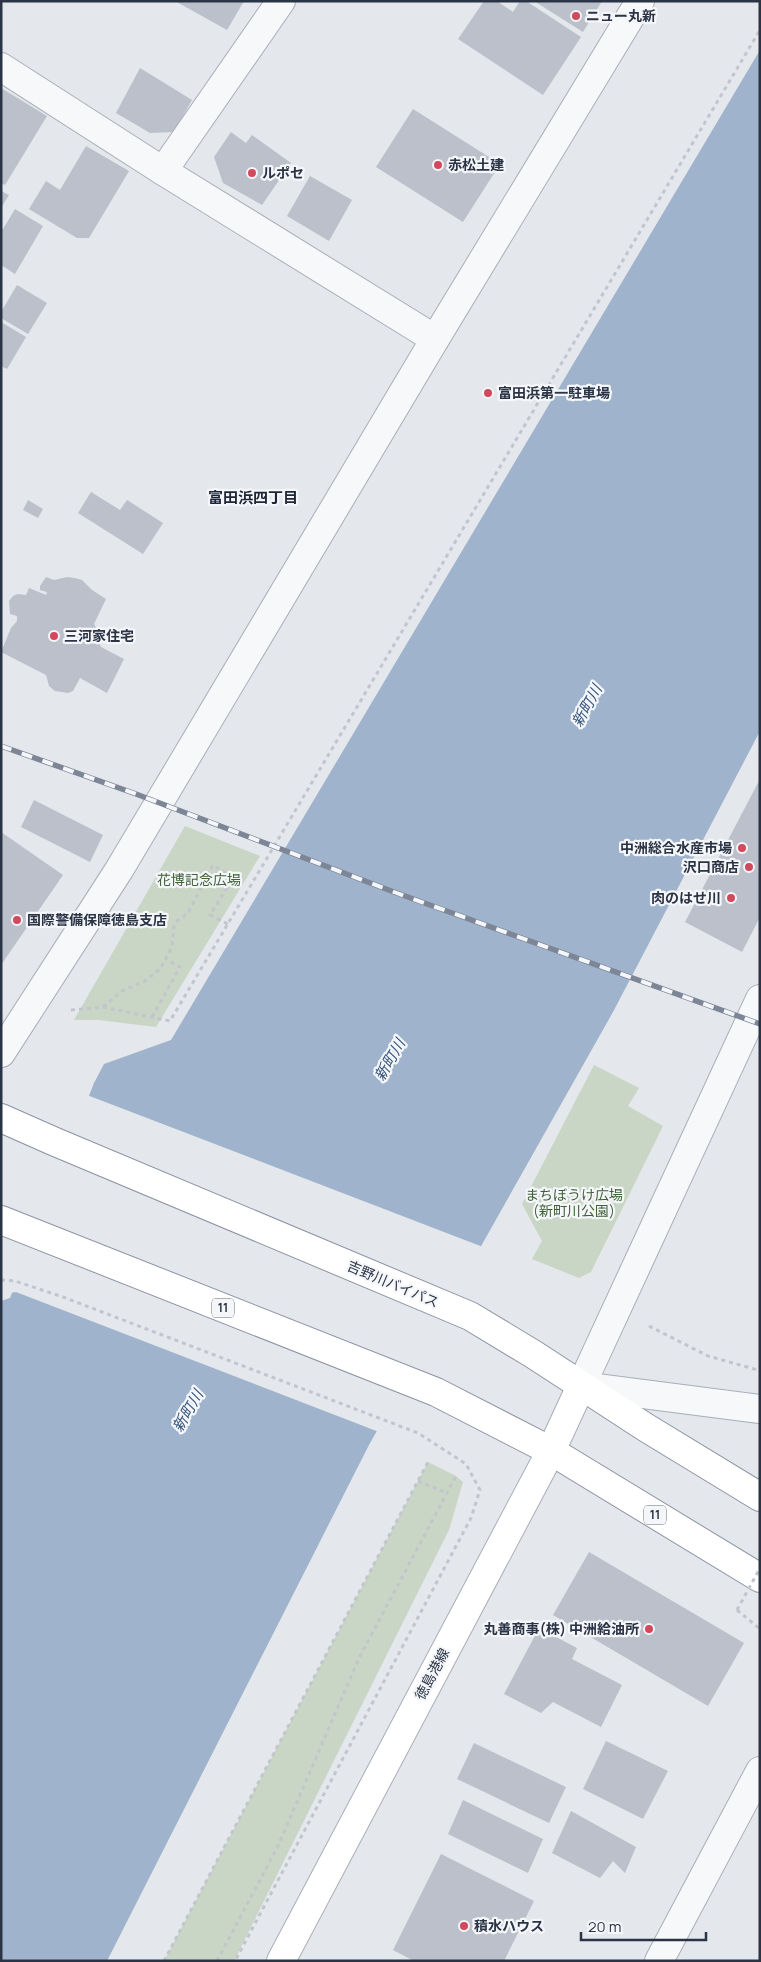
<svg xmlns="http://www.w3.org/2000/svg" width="761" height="1962" viewBox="0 0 761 1962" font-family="Manrope,'Noto Sans JP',sans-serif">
  <rect width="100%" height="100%" fill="#e4e7ec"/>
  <!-- green -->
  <g fill="#c9d6c5">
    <path d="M 185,826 L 260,856 L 156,1027 L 98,1020 L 74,1020 Z"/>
    <path d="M 594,1065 L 639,1088 L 628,1106 L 663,1126 L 591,1272 L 579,1278 L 532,1259 L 542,1241 L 522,1204 Z"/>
    <path d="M 428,1462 L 456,1476 L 463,1482 L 449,1530 L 234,1961 L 164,1961 Z"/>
  </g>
  <!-- water -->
  <path fill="#9fb4cc" d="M 760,50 L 760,731 L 613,1012 L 369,1445 L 107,1961 L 1,1961 L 1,1301 L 10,1298 L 94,1083 L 104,1064 L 171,1040 Z"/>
  <!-- pier -->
  <path fill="#e4e7ec" d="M 87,1095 L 483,1247 L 379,1432 L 16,1292 L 10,1293 Z"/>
  <!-- building -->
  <g fill="#bbc0ca">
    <path d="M 175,1 L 244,1 L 227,30 Z"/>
    <path d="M 484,1 L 497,1 L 513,12 L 520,1 L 526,1 L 581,37 L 543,95 L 458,39 Z"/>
    <path d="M 534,1 L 602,1 L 583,32 Z"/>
    <path d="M 140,68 L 192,100 L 174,132 L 150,133 L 116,113 Z"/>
    <path d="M 1,88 L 47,116 L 5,185 L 1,183 Z"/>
    <path d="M 413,109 L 500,164 L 463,222 L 376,167 Z"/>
    <path d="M 231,132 L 246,143 L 252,135 L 291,163 L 262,205 L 223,183 L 214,157 Z"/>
    <path d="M 86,146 L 129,171 L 89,238 L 77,238 L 29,209 L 46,181 L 60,190 Z"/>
    <path d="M 310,176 L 352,200 L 329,241 L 287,216 Z"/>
    <path d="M 1,191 L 9,195 L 1,208 Z"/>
    <path d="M 15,209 L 43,226 L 15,274 L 1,265 L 1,228 L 3,229 Z"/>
    <path d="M 17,285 L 47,303 L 28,334 L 1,318 L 1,312 Z"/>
    <path d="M 1,322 L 26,337 L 7,369 L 1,366 Z"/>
    <path d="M 91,492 L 120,510 L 127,500 L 163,523 L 143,554 L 78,513 Z"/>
    <path d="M 28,500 L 43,509 L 38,518 L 23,510 Z"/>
    <path d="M 46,577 L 54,580 L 67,577 L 75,578 L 82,580 L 92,590 L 106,599 L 94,624 L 100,634 L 99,642 L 101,647 L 124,659 L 107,693 L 80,678 L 73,691 L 68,693 L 55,691 L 49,686 L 46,675 L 1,652 L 11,628 L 17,621 L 17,616 L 10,614 L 9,601 L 13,596 L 18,594 L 26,595 L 29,588 L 46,595 L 47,592 L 40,590 L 40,586 Z"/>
    <path d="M 760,779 L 760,917 L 742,952 L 685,922 Z"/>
    <path d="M 34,800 L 103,835 L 90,862 L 21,827 Z"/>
    <path d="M 1,832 L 63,875 L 1,965 Z"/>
    <path d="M 589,1552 L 744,1643 L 708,1706 L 553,1615 Z"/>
    <path d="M 539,1628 L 577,1648 L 572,1659 L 622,1685 L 601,1727 L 553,1702 L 541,1713 L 504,1694 Z"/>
    <path d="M 606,1741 L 668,1771 L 643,1819 L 583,1789 Z"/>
    <path d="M 474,1743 L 566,1787 L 549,1823 L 457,1779 Z"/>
    <path d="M 463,1800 L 543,1839 L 528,1873 L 448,1834 Z"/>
    <path d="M 571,1811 L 636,1847 L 625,1873 L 613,1861 L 600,1878 L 552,1853 Z"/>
    <path d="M 441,1854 L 534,1901 L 504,1961 L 414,1961 L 393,1950 Z"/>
  </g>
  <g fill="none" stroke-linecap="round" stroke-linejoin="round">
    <!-- minor casing -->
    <g stroke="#a9aeb7" stroke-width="30">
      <g id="minor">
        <path d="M 1,67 L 163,171 L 435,339"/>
        <path d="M 163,171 L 281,1"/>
        <path d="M 581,1386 L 760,999"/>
      </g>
    </g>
    <!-- tertiary casing -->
    <g stroke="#a9aeb7" stroke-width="30">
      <g id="tertiary">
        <path d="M 1,1053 L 119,870 L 435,339 L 640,1"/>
        <path d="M 581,1386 L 760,1409"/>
        <path d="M 659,1961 L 760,1771"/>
      </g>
    </g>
    <!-- secondary casing -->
    <g stroke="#a9aeb7" stroke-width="30">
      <path id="secondary" d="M 281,1961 L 551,1451 L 581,1386"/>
    </g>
    <!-- trunk casing -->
    <g stroke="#8b94a3" stroke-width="30">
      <g id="trunk">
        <path d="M 1,1118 L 53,1141 L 470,1316 L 533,1354 L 645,1427 L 760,1497"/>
        <path d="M 1,1220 L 436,1392 L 551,1451 L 760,1578"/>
      </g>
    </g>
    <!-- path -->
    <g stroke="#c2c5cb" stroke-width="3" stroke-dasharray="4 4" stroke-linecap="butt">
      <path d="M 103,1007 L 122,991 L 145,981 L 160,969 L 172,947 L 174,926 L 177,921 L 188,913 L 213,865 L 233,878 L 210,915 L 228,924"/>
      <path d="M 71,1010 L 103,1007 L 170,1021 L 760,30"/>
      <path d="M 152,1017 L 180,967 L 166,959"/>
      <path d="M 1,1280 L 15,1281 L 63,1297 L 418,1433 L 466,1464 L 480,1490 L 471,1518 L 235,1961"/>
      <path d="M 649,1326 L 708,1356 L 758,1370"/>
      <path d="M 418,1481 L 447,1493"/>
      <path d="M 737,1610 L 760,1629"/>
      <path d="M 164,1961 L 428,1462"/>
      <path d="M 217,1961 L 278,1846 L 359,1658 L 456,1476"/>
    </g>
    <!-- minor -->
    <use href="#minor" stroke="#f7f8fa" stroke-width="28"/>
    <!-- tertiary -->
    <use href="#tertiary" stroke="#f7f8fa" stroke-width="28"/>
    <!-- secondary -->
    <use href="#secondary" stroke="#fff" stroke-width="28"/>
    <!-- trunk -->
    <use href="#trunk" stroke="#fff" stroke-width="28"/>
    <!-- rail casing -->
    <g stroke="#7d8696" stroke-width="5.5">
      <path id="rail" d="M 1,746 L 136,794 L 394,892 L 760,1024"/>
    </g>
    <!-- rail -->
    <use href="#rail" stroke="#f4f6f9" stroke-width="4" stroke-dasharray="11" stroke-linecap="butt"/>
    <!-- path-bridge -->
    <path stroke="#c2c5cb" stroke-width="3" stroke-dasharray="4 4" stroke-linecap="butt" d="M 737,1610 L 760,1568"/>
  </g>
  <!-- markers -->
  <g fill="#d1495b" stroke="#f4f6f9" stroke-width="2">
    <circle cx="576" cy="16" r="5"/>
    <circle cx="438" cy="165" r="5"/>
    <circle cx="252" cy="173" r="5"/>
    <circle cx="488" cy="393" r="5"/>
    <circle cx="54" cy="636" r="5"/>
    <circle cx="742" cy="848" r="5"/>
    <circle cx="749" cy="867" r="5"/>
    <circle cx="731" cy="898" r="5"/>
    <circle cx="17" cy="920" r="5"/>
    <circle cx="649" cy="1629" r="5"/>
    <circle cx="464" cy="1926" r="5"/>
  </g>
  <g text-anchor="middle" stroke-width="4.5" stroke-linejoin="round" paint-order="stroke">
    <!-- shield labels -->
    <g fill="#f4f6f9" stroke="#676e7b" stroke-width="1">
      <rect x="212" y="1298.5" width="22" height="19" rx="4"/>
      <rect x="644" y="1505.5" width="22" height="19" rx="4"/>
    </g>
    <g font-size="12" font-weight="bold" fill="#2b3445">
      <text x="223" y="1312">11</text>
      <text x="655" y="1519">11</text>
    </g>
    <!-- poi labels -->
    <g font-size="14" font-weight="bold" fill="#2b3445" stroke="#f4f6f9" text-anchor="start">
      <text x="586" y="21">ニュー丸新</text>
      <text x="448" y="170">赤松土建</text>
      <text x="262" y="178">ルポセ</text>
      <text x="498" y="398">富田浜第一駐車場</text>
      <text x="64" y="641">三河家住宅</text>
      <text x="732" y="853" text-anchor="end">中洲総合水産市場</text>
      <text x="739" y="872" text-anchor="end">沢口商店</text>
      <text x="721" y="903" text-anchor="end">肉のはせ川</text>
      <text x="27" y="925">国際警備保障徳島支店</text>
      <text x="639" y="1634" text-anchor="end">丸善商事(株) 中洲給油所</text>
      <text x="474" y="1931">積水ハウス</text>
    </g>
    <!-- park labels -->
    <g font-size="14" fill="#3f6138" stroke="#f4f6f9">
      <text x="199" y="885">花博記念広場</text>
      <text x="574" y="1200">まちぼうけ広場<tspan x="574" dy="16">(新町川公園)</tspan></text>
    </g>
    <!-- street labels -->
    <g font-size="14" fill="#2b3445" stroke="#f4f6f9">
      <text transform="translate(393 1284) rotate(23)" y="5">吉野川バイパス</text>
      <text transform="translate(432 1674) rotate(-62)" y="5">徳島港線</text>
    </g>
    <!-- neighbourhood labels -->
    <g font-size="15" font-weight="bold" fill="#1d2536" stroke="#f4f6f9">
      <text x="253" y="503">富田浜四丁目</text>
    </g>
    <!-- water labels -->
    <g font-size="15" font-style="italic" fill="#34527a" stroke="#f4f6f9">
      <text transform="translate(587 706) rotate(-61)" y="5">新町川</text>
      <text transform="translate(390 1060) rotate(-60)" y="5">新町川</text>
      <text transform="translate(188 1411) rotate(-60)" y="5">新町川</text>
    </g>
  </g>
  <!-- border -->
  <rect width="761" height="1962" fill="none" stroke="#2b3445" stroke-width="5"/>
  <!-- scale -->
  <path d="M581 1932v8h125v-8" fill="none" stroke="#2b3445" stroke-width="2.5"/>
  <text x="588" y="1932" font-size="15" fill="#2b3445" stroke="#f4f6f9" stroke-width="4" paint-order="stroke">20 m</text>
</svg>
